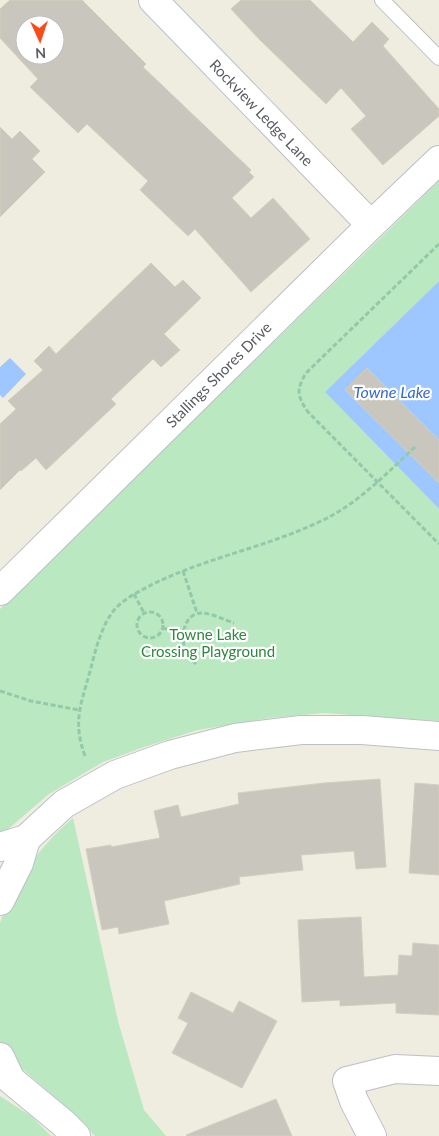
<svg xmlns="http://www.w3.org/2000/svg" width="439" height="1136" viewBox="0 0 439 1136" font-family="Lato,sans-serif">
  <rect width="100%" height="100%" fill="#eeede0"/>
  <!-- green -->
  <g fill="#bae8c0">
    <path d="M 439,181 L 439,281 L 325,392 L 439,509 L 439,721 L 323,713 L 269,718 L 198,730 L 147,746 L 103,762 L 49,794 L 0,836 L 0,609 Z"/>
    <path d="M 73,818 L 118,1021 L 144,1110 L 166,1136 L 95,1136 L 62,1103 L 12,1060 L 0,1044 L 0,923 C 15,881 39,847 73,818 Z"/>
    <path d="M 0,1096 L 31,1116 L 51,1136 L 0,1136 Z"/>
  </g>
  <!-- water -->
  <g fill="#9fc7ff">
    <path d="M 439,281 L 439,509 L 325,392 Z"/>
    <path d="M 10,358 L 26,374 L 3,398 L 0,395 L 0,367 Z"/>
  </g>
  <!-- building -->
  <g fill="#c9c7bd" stroke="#d3cfbe" fill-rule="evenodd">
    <path d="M 10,0 L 82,0 L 146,64 L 143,67 L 251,170 L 249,172 L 254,177 L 232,198 L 251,218 L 273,198 L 310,239 L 251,292 L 195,229 L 188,236 L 140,190 L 148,181 L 87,124 L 78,133 L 30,87 L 38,79 L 0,38 L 0,9 ZM 25,25 L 55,25 L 55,55 L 25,55 Z"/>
    <path d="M 241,0 L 310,0 L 353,42 L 372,22 L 389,39 L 383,46 L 439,109 L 439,116 L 383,165 L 351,129 L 366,116 L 341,88 L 326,104 L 259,39 L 231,9 Z"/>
    <path d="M 0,127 L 12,139 L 20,131 L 40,151 L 32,159 L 45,172 L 0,217 Z"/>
    <path d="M 151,263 L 175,287 L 183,280 L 201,298 L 164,334 L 180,350 L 161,367 L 153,359 L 111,399 L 116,404 L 46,470 L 36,458 L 21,471 L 20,470 L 0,490 L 0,424 L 16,409 L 8,401 L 43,370 L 34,361 L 49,346 L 56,354 Z"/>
    <path d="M 367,368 L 439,440 L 439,483 L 345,390 Z"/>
    <path d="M 380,779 L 386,867 L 356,869 L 354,851 L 301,855 L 303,870 L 239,877 L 240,884 L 164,901 L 169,924 L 119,934 L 118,927 L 102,930 L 86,849 L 111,845 L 111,847 L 160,838 L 154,811 L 178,805 L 181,817 L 239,804 L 238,793 L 324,783 Z"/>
    <path d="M 415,783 L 439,785 L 439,875 L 409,873 Z"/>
    <path d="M 361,917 L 364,977 L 398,975 L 399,955 L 412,956 L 413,943 L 439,945 L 439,1015 L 396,1013 L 396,1003 L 340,1006 L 340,1000 L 302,1002 L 298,920 Z"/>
    <path d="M 191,992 L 233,1013 L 239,1001 L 277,1021 L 242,1088 L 172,1053 L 188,1023 L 178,1018 Z"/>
    <path d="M 276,1099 L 292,1136 L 187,1136 L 186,1135 Z"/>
  </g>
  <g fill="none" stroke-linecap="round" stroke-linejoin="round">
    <!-- lane casing -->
    <g stroke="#bdbfc6" stroke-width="16">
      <path id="lane" d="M 382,0 L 439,58"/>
    </g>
    <!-- street casing -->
    <g stroke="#bdbfc6" stroke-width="30">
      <g id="street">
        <path d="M 153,0 L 371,225"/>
        <path d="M 0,591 L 371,225 L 439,160"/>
        <path d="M 372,1136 L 354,1101 L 347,1081 L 395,1069 L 439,1071"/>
      </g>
    </g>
    <!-- secondary casing -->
    <g stroke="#bdc0c8" stroke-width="30">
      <g id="secondary">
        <path d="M 0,847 L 26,839 L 64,804 L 115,775 L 170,755 L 235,738 L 301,730 L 362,730 L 439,736"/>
        <path d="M 0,901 L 19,863 L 26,839"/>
        <path d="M 0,1057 L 11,1080 L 63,1123 L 76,1136"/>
      </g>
    </g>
    <!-- path -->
    <g stroke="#92c9aa" stroke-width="3" stroke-dasharray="5 2.5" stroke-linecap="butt">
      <path d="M 439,244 L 306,373 C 296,390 297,396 308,412 L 439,544"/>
      <path d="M 183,571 L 197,613"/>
      <path d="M 134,594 L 144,613"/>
      <circle cx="150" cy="625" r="13"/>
      <path d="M 163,628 L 183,634"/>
      <path d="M 196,664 C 192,660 188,657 186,652 C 181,641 182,619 196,614 C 206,610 224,620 234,623"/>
      <path d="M 0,691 L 31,701 L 79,710"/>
      <path d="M 85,756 C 73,723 80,707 89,675 C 95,653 100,627 115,609 C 125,598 140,591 153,584 C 206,558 266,547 319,522 C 357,505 387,473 417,445"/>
    </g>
    <!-- lane -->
    <use href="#lane" stroke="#fff" stroke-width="14"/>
    <!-- street -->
    <use href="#street" stroke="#fff" stroke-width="28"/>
    <!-- secondary -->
    <use href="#secondary" stroke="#fff" stroke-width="28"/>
  </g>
  <g text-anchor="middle" stroke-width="4.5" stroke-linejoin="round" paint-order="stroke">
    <!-- street labels -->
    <g font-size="15" fill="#595c63" stroke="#fff">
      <text transform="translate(261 113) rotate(46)" y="5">Rockview Ledge Lane</text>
      <text transform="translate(219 375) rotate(-45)" y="5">Stallings Shores Drive</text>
    </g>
    <!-- park labels -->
    <g font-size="15" fill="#2d873e" stroke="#fff">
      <text x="208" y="640">Towne Lake<tspan x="208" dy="17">Crossing Playground</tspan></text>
    </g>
    <!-- water labels -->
    <g font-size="16" font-style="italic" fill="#366ace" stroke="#fff">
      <text x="392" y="398">Towne Lake</text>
    </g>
  </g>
  <!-- north arrow -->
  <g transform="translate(40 40) rotate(177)"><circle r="24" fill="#ffffff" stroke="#bdbec1"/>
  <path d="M0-4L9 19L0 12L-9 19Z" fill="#fa4c1a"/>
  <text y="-8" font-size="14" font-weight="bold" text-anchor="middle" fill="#595c63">N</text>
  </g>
</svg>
